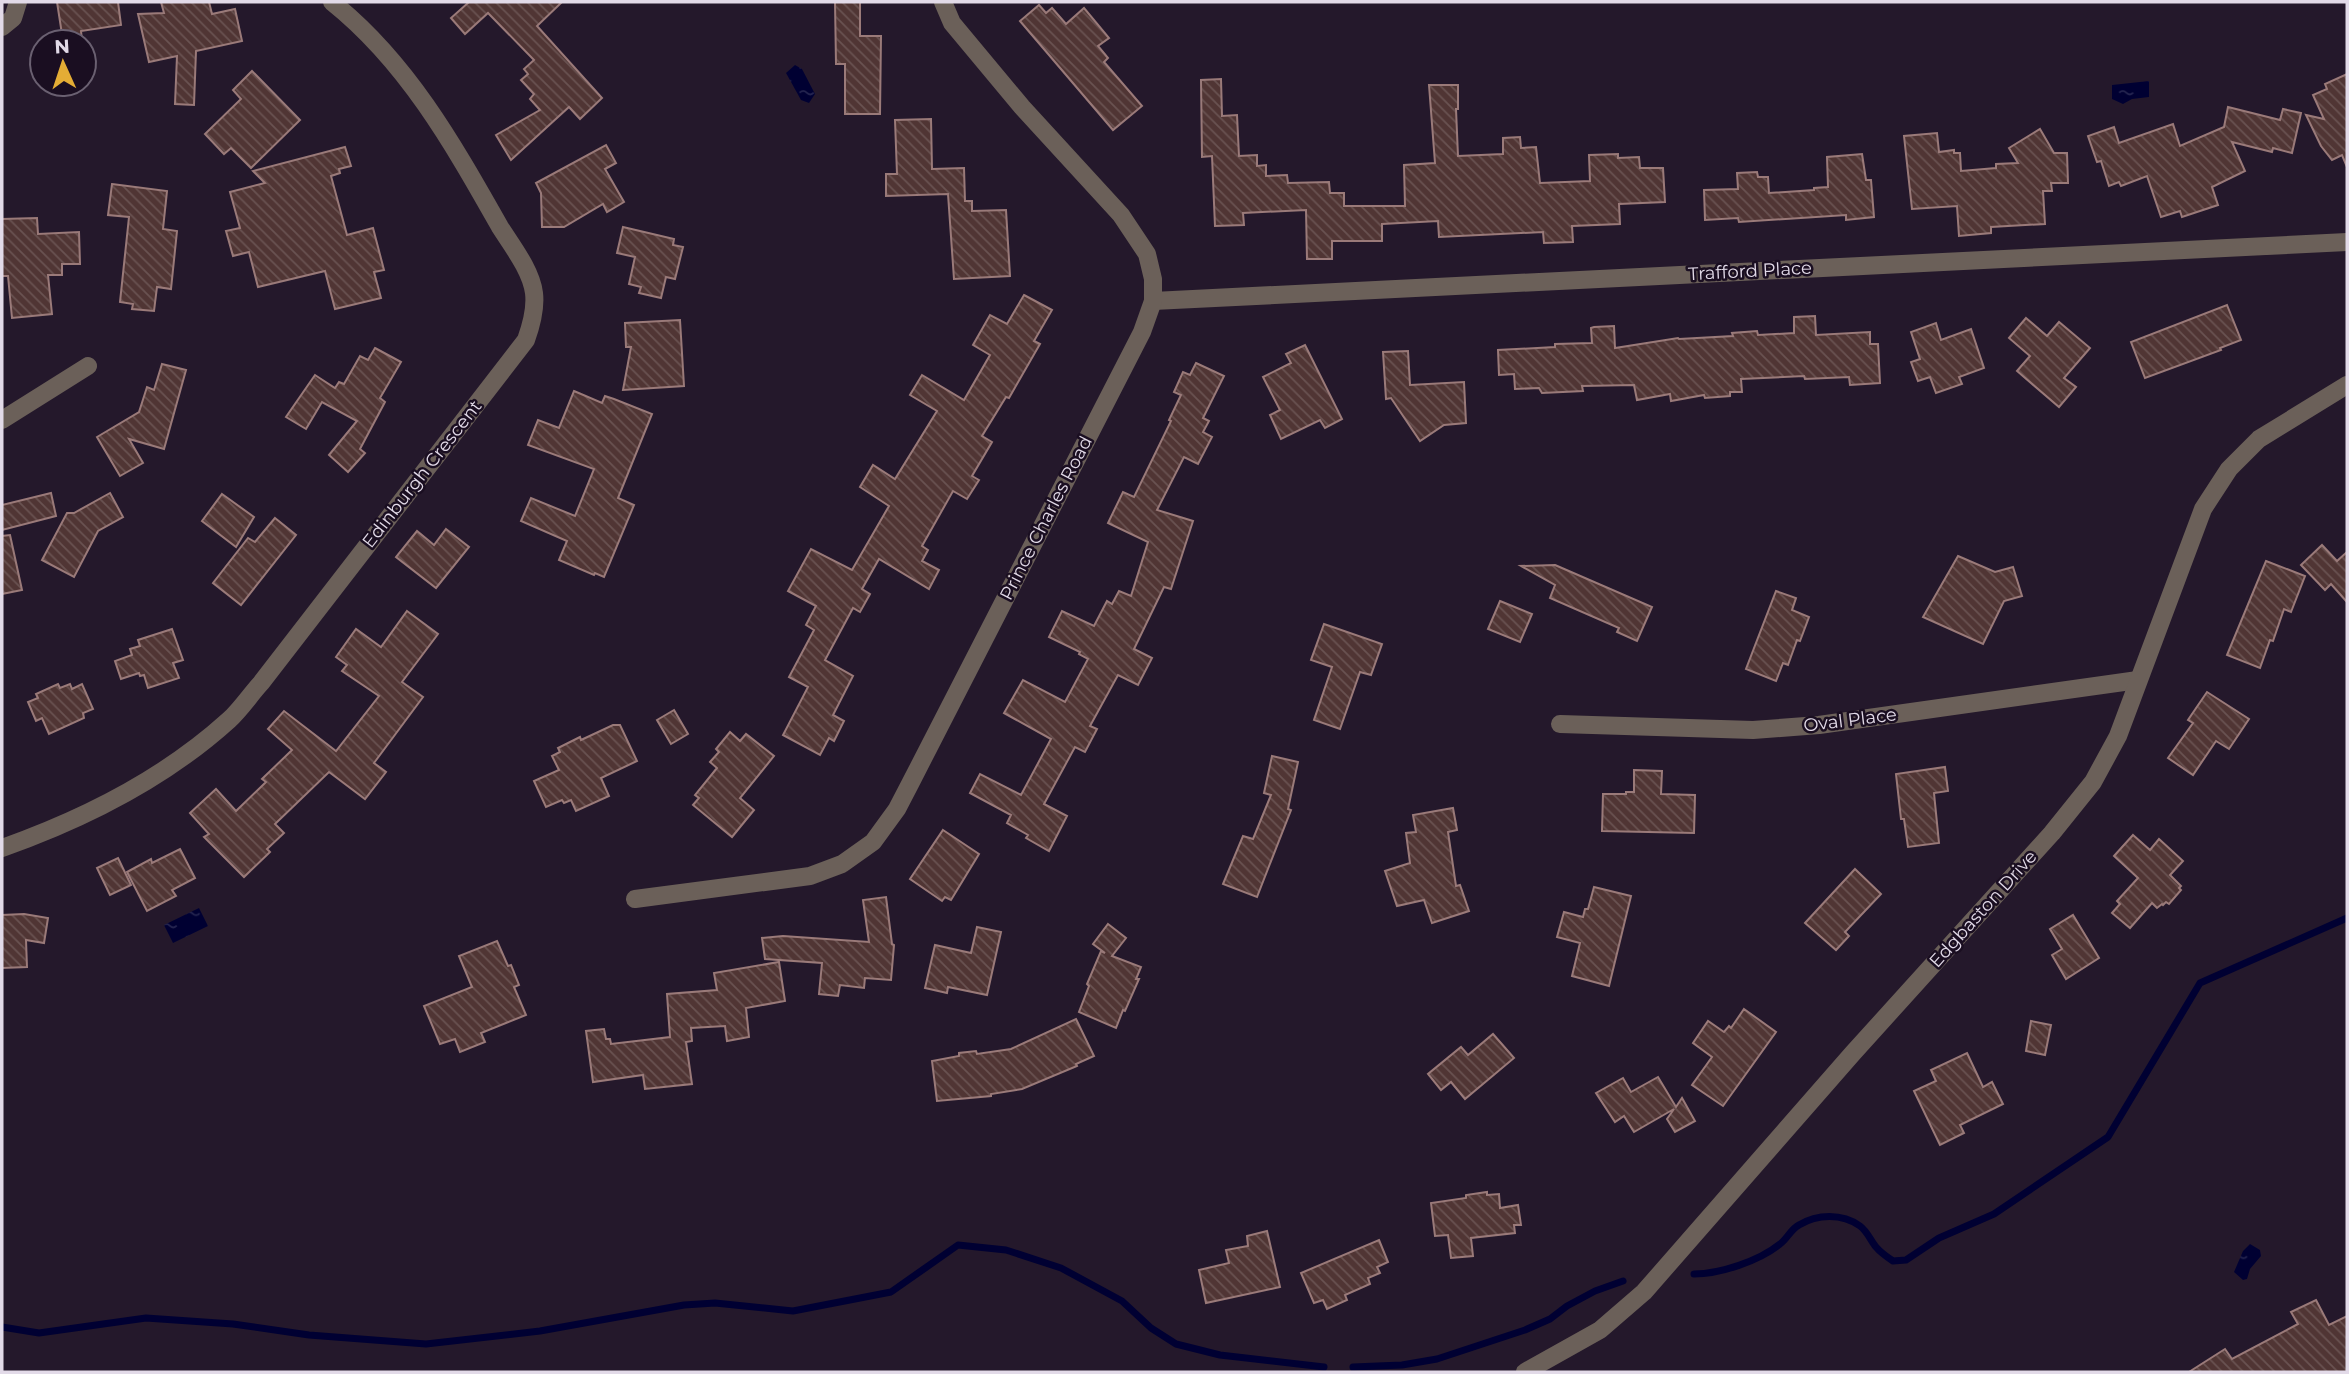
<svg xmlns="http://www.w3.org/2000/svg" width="2349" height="1374" viewBox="0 0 2349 1374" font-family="Montserrat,sans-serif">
  <defs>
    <pattern id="water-ripples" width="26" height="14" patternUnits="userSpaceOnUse" patternTransform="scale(1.75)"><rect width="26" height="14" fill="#000032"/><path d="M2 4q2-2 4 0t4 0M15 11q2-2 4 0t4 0" fill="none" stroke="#252550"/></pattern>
    <pattern id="building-back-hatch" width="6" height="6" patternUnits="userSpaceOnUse" patternTransform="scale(1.75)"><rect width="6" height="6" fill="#503534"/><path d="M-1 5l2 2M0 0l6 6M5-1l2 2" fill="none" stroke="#695251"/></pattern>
  </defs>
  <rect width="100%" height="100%" fill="#24182b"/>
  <!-- water -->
  <g fill="url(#water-ripples)">
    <path d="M 795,65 L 802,69 L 815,94 L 809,103 L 801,100 L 786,73 Z"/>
    <path d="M 2149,81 L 2149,97 L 2132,99 L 2123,104 L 2112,99 L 2112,85 Z"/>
    <path d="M 199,908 L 208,926 L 173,943 L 164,925 Z"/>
    <path d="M 2250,1244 L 2260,1250 L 2261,1256 L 2250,1269 L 2247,1279 L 2243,1280 L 2234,1272 L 2243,1251 Z"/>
  </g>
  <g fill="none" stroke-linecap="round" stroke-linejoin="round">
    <!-- stream -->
    <g stroke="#000032" stroke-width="7">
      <path d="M 1694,1274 C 1720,1274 1759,1261 1780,1244 C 1787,1239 1791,1229 1799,1225 C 1817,1214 1842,1213 1860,1226 C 1867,1231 1871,1241 1876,1247 C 1881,1253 1887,1257 1893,1261 L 1906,1260 L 1939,1238 L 1994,1214 L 2108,1137 L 2200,983 L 2347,918"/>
      <path d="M 2,1327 L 39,1333 L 146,1318 L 233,1324 L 309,1335 L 426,1344 L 540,1331 L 684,1305 L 715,1303 L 793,1311 L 891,1292 L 958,1245 L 1006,1250 L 1061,1268 L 1122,1301 L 1151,1328 L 1176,1344 L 1220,1355 L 1324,1367"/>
      <path d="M 1353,1367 L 1402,1365 L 1437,1359 L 1525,1330 L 1550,1319 L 1567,1306 L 1595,1291 L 1623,1281"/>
    </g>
  </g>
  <!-- building -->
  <g fill="url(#building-back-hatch)" stroke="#9a7a79" stroke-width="2">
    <path d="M 57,2 L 118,2 L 121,25 L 81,31 L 82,40 L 63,41 Z"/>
    <path d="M 161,2 L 209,2 L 212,14 L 235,9 L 242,41 L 196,51 L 194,105 L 175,104 L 177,56 L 149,62 L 138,14 L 164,13 Z"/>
    <path d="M 469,2 L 562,2 L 537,26 L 602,98 L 580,119 L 569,107 L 511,160 L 496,135 L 540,110 L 530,99 L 534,94 L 521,80 L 528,74 L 524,69 L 534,60 L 488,13 L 465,34 L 451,18 Z"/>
    <path d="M 835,2 L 860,2 L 860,36 L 881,36 L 880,114 L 845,114 L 845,64 L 836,64 Z"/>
    <path d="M 1039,5 L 1046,13 L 1052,8 L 1066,24 L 1084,8 L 1109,38 L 1098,46 L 1108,58 L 1104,62 L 1142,106 L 1113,130 L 1020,21 Z"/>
    <path d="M 252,71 L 300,120 L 251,168 L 231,148 L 224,154 L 205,134 L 241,99 L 233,90 Z"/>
    <path d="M 2347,74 L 2347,167 L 2342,155 L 2332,160 L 2321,146 L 2306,115 L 2324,119 L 2313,95 L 2327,89 L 2325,84 Z"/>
    <path d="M 1221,79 L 1222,116 L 1237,115 L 1239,156 L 1257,155 L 1257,166 L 1266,165 L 1266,176 L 1287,175 L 1288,183 L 1329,182 L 1330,193 L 1344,193 L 1344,206 L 1405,206 L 1404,165 L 1435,163 L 1429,85 L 1458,85 L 1458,109 L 1456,109 L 1458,156 L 1503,154 L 1503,138 L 1520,137 L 1521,148 L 1536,147 L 1540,183 L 1590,181 L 1589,155 L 1618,154 L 1618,158 L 1639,157 L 1640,168 L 1663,168 L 1665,202 L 1619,204 L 1620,224 L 1572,226 L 1573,242 L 1544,243 L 1543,232 L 1439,237 L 1438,221 L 1382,224 L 1382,241 L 1332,241 L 1332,259 L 1307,259 L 1306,210 L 1243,213 L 1244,225 L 1215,226 L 1212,156 L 1202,157 L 1201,80 Z"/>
    <path d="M 2228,107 L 2280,120 L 2283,109 L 2301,113 L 2292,153 L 2273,148 L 2272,152 L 2232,142 L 2245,171 L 2212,187 L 2218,205 L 2182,217 L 2180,211 L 2161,217 L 2147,176 L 2121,186 L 2119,182 L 2109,186 L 2101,161 L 2097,162 L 2088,136 L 2114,127 L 2119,143 L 2173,124 L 2180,146 L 2224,127 Z"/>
    <path d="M 931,119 L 932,169 L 964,168 L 965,201 L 972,201 L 972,211 L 1006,210 L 1010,276 L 954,279 L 948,194 L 886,196 L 886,174 L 897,174 L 895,120 Z"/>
    <path d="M 2040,129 L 2054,153 L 2067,153 L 2068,183 L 2051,183 L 2052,191 L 2043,191 L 2045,224 L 1991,227 L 1991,233 L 1959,236 L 1957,206 L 1912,209 L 1904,136 L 1937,133 L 1939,152 L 1954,150 L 1954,153 L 1960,153 L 1961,171 L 1996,168 L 1996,164 L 2018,163 L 2009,148 Z"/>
    <path d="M 606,145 L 616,163 L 605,169 L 624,202 L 607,212 L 603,204 L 564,227 L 542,227 L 541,193 L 536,183 Z"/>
    <path d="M 345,147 L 351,166 L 339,169 L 340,173 L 331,176 L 347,235 L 373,228 L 384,270 L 374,272 L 381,298 L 335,309 L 325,271 L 258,287 L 249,252 L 233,256 L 226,231 L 240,228 L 230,192 L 265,183 L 253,171 Z"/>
    <path d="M 1862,154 L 1866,180 L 1871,180 L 1874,217 L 1846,220 L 1846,215 L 1739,222 L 1738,218 L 1705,220 L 1704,190 L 1738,189 L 1737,173 L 1757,172 L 1758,177 L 1768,177 L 1769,193 L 1814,190 L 1814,188 L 1828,187 L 1827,157 Z"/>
    <path d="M 112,184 L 167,191 L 163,229 L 177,231 L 171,289 L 157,287 L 154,311 L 132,309 L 133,304 L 120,302 L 129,217 L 108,215 Z"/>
    <path d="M 37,218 L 38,234 L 79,232 L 80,264 L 62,264 L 62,275 L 48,275 L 52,314 L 12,318 L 8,276 L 2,276 L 2,219 Z"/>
    <path d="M 623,227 L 674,239 L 673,245 L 683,247 L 675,279 L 666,277 L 661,298 L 639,293 L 641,287 L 629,284 L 635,257 L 617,253 Z"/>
    <path d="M 1024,295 L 1052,310 L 1034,341 L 1040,344 L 1009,398 L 1006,397 L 982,436 L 992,442 L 972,476 L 979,480 L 967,499 L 953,491 L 922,546 L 928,550 L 922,561 L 939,570 L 929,589 L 879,559 L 862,589 L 870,594 L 860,612 L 853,608 L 825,660 L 853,676 L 833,715 L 844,721 L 834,741 L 829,738 L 820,755 L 783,735 L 808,687 L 789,677 L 814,630 L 806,625 L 816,606 L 788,591 L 811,549 L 852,570 L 889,506 L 860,487 L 873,465 L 895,479 L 937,411 L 910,395 L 922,375 L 964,400 L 990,355 L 973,345 L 990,315 L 1007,324 Z"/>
    <path d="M 2227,305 L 2241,340 L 2220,348 L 2221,350 L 2145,378 L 2131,342 Z"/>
    <path d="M 1815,316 L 1816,335 L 1870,332 L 1870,344 L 1878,344 L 1880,383 L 1850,385 L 1849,377 L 1805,379 L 1804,376 L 1741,379 L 1742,392 L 1730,392 L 1730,396 L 1705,398 L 1704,395 L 1671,401 L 1670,394 L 1637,400 L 1634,385 L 1582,386 L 1583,391 L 1542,393 L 1539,388 L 1515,389 L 1514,374 L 1499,375 L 1498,350 L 1555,347 L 1555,344 L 1592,343 L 1591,328 L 1594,327 L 1614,326 L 1615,348 L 1678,338 L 1679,339 L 1733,336 L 1732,333 L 1757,331 L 1758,335 L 1794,333 L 1794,317 Z"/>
    <path d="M 2026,318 L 2047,336 L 2059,322 L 2090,348 L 2064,378 L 2076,387 L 2059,407 L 2017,371 L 2030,356 L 2009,338 Z"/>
    <path d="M 680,320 L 684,386 L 623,390 L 631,347 L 626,347 L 625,323 Z"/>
    <path d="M 1936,323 L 1941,340 L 1971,329 L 1984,368 L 1959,377 L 1962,384 L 1936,393 L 1930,377 L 1918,381 L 1911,362 L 1920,359 L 1911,332 Z"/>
    <path d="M 1305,345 L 1342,419 L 1325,428 L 1320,420 L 1281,439 L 1270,415 L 1280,410 L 1263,377 L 1291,363 L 1286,354 Z"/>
    <path d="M 375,348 L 401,362 L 380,398 L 385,402 L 360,449 L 365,453 L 348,472 L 329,455 L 357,421 L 322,402 L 306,429 L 286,417 L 315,375 L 335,388 L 339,382 L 344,384 L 360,356 L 368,360 Z"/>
    <path d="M 1408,351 L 1410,385 L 1464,382 L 1466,423 L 1444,425 L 1420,441 L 1391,398 L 1386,399 L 1383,352 Z"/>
    <path d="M 1196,363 L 1224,376 L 1203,418 L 1209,421 L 1203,432 L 1212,437 L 1198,464 L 1184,457 L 1157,510 L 1193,521 L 1171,589 L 1164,587 L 1134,649 L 1152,658 L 1138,685 L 1118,675 L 1090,726 L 1097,729 L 1085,752 L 1075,747 L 1044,804 L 1067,816 L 1049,851 L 1026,838 L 1028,835 L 1007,823 L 1011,815 L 970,793 L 980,774 L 1021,795 L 1051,739 L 1004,713 L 1023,680 L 1065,702 L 1088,659 L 1079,654 L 1080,652 L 1049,637 L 1062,611 L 1094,626 L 1107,601 L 1112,604 L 1119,591 L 1131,596 L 1148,542 L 1108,523 L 1123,492 L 1134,497 L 1171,421 L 1169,420 L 1181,395 L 1174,392 L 1183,372 L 1190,375 Z"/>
    <path d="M 162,364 L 186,370 L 164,449 L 129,439 L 143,463 L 120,476 L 97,437 L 139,412 L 147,387 L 154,390 Z"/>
    <path d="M 574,391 L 602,403 L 605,396 L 614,399 L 652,414 L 618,498 L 634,505 L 604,577 L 595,573 L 594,575 L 559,560 L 567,541 L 521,521 L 531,498 L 575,516 L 594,469 L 528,445 L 538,420 L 559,428 Z"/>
    <path d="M 51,493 L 56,516 L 2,530 L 2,505 Z"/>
    <path d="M 110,493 L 123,517 L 98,531 L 74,577 L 42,560 L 67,513 L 74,513 Z"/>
    <path d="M 222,494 L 254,517 L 236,547 L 202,521 Z"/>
    <path d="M 275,518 L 296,535 L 241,605 L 213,583 L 248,538 L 255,542 Z"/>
    <path d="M 446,529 L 469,547 L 436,588 L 396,557 L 417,531 L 434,545 Z"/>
    <path d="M 10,535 L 22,590 L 2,594 L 2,536 Z"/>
    <path d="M 2322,545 L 2337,561 L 2347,552 L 2347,602 L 2331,584 L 2325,590 L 2301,565 Z"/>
    <path d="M 1958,556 L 1995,572 L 2013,567 L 2022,596 L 2004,601 L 1983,644 L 1923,617 Z"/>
    <path d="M 2266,561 L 2305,576 L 2291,612 L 2284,609 L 2273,641 L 2270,640 L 2260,668 L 2227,655 Z"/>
    <path d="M 1555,565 L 1652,607 L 1637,641 L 1617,632 L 1619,628 L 1550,598 L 1555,585 L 1521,566 Z"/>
    <path d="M 1776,591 L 1796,598 L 1792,610 L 1809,617 L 1800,641 L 1797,640 L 1788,665 L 1783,663 L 1776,681 L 1746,669 Z"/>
    <path d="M 1500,601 L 1532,614 L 1520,642 L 1488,629 Z"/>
    <path d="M 407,611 L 438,634 L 402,682 L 423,697 L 374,763 L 386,772 L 365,799 L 329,772 L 275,824 L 284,833 L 267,849 L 270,852 L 244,877 L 204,837 L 209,834 L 190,813 L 216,789 L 236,811 L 266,782 L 262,779 L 292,750 L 268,729 L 284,711 L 336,751 L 379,696 L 342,671 L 347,665 L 336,657 L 356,629 L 381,647 Z"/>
    <path d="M 1324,624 L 1382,644 L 1371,675 L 1360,672 L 1340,729 L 1314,720 L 1332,667 L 1311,660 Z"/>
    <path d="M 172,629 L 183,660 L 173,663 L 179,678 L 148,688 L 144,675 L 140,676 L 139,673 L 121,679 L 115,661 L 132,655 L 130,649 L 140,646 L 138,640 Z"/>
    <path d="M 58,684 L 60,688 L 70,684 L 72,689 L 82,684 L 93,709 L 83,713 L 84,718 L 49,734 L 42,718 L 36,721 L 28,702 L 38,698 L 36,694 Z"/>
    <path d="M 2207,692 L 2249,719 L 2229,749 L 2216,741 L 2193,775 L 2168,758 L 2193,723 L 2188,720 Z"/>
    <path d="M 674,710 L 688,734 L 671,744 L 657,720 Z"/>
    <path d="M 613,725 L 620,725 L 637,761 L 601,778 L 609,796 L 576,811 L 571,800 L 564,803 L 562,800 L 546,807 L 534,781 L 559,770 L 552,756 L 560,752 L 558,748 L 580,737 L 581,740 Z"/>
    <path d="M 730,732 L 740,741 L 746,734 L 774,756 L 740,798 L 754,810 L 732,837 L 693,805 L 699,798 L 695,795 L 717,768 L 710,762 L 719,752 L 716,749 Z"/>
    <path d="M 1272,756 L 1298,762 L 1288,809 L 1291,810 L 1257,897 L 1223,884 L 1243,836 L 1253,839 L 1271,795 L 1264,793 Z"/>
    <path d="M 1945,767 L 1948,791 L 1934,793 L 1939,843 L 1908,847 L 1904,819 L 1901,819 L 1896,774 Z"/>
    <path d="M 1634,770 L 1662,771 L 1661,794 L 1695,795 L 1694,833 L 1602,831 L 1603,794 L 1626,794 L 1626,792 L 1634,792 Z"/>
    <path d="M 1453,808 L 1457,830 L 1448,832 L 1456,886 L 1460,885 L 1469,911 L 1432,923 L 1424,900 L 1397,906 L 1385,871 L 1410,863 L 1406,833 L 1416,832 L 1413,815 Z"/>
    <path d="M 943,830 L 979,854 L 951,900 L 945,897 L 942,901 L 910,879 Z"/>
    <path d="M 2133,835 L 2150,850 L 2159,839 L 2183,861 L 2170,875 L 2181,886 L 2179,888 L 2181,890 L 2169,904 L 2166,902 L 2163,905 L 2162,904 L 2157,908 L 2152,903 L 2130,928 L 2112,913 L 2120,904 L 2117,901 L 2138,878 L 2114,856 Z"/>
    <path d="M 180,849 L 195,878 L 172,890 L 176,896 L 147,911 L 127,872 L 151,859 L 152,863 Z"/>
    <path d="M 118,858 L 131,885 L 110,895 L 97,868 Z"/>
    <path d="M 1855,869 L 1881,894 L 1845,932 L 1849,936 L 1836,950 L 1805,923 Z"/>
    <path d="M 1594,887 L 1631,896 L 1609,986 L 1572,976 L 1580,943 L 1557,937 L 1564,912 L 1583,917 L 1585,909 L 1588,909 Z"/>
    <path d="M 886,897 L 892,944 L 894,945 L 891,980 L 865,978 L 864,988 L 840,985 L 838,996 L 819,994 L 822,963 L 765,959 L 762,938 L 783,936 L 869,942 L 863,900 Z"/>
    <path d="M 24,914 L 48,918 L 44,943 L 26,940 L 27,967 L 2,968 L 2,915 Z"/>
    <path d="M 2073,915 L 2099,958 L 2066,979 L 2052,955 L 2062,949 L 2050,929 Z"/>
    <path d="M 1108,924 L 1126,938 L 1112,956 L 1141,967 L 1136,979 L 1139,979 L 1125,1011 L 1123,1010 L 1116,1028 L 1079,1012 L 1089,986 L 1087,984 L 1101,951 L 1105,953 L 1093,944 Z"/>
    <path d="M 977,927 L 1001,932 L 987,995 L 948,987 L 947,993 L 925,988 L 935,945 L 971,953 Z"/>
    <path d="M 497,941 L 508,966 L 511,965 L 519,985 L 514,987 L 526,1015 L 481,1033 L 485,1042 L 460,1052 L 455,1039 L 440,1044 L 424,1006 L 472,987 L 459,956 Z"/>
    <path d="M 779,962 L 785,1001 L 746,1008 L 749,1037 L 727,1041 L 725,1026 L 691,1028 L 692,1041 L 686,1042 L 692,1084 L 645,1089 L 643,1075 L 593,1082 L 586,1031 L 604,1029 L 606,1039 L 610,1039 L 611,1044 L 670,1037 L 667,994 L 717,990 L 714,973 Z"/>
    <path d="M 1744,1009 L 1776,1032 L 1723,1106 L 1692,1085 L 1712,1057 L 1693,1043 L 1708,1021 L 1724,1032 L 1729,1026 L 1731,1028 Z"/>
    <path d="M 1076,1019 L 1094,1056 L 1076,1064 L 1077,1066 L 1022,1089 L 991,1094 L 991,1096 L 937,1101 L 932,1061 L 959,1056 L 959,1053 L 976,1051 L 977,1054 L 1011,1049 Z"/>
    <path d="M 2031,1021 L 2051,1025 L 2045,1055 L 2026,1051 Z"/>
    <path d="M 1493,1034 L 1514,1058 L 1465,1099 L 1451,1082 L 1441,1090 L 1428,1074 L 1461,1047 L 1468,1055 Z"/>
    <path d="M 1967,1053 L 1983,1087 L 1992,1082 L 2003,1104 L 1960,1125 L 1964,1133 L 1940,1145 L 1914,1091 L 1936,1081 L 1931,1070 Z"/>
    <path d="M 1658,1077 L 1676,1107 L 1682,1098 L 1695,1121 L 1675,1132 L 1667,1119 L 1674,1109 L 1634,1132 L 1624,1116 L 1615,1122 L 1596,1093 L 1623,1078 L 1631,1092 Z"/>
    <path d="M 1487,1192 L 1487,1195 L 1499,1194 L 1500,1208 L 1518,1205 L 1521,1225 L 1514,1225 L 1515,1233 L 1471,1238 L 1473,1256 L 1451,1258 L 1448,1235 L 1435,1236 L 1431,1203 L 1466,1198 L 1466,1195 Z"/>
    <path d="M 1267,1231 L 1280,1287 L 1206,1303 L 1199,1270 L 1229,1263 L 1226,1250 L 1248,1246 L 1247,1236 Z"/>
    <path d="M 1379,1240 L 1388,1262 L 1377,1267 L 1380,1273 L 1368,1278 L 1370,1284 L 1345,1295 L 1347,1300 L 1327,1309 L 1323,1300 L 1314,1303 L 1301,1273 Z"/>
    <path d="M 2316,1300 L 2329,1325 L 2347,1316 L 2347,1372 L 2189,1372 L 2225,1349 L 2232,1359 L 2298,1324 L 2291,1312 Z"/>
  </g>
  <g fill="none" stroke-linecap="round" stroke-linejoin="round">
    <!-- minor -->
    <g stroke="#6b6059" stroke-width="18">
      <path d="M 2,27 L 13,18 L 18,2"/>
      <path d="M 1153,301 L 2347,242"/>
      <path d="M 2,420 L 88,366"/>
      <path d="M 1560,724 L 1753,730 L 1819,725 L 2138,680"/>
      <path d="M 2,848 C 84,819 164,779 229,720 C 241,709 250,695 261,683 L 526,340 C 531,326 536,309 534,293 C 531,270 512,246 500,227 C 453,144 407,62 332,2"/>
      <path d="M 635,899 L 810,876 L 842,864 L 873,842 L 897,809 L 910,784 L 1142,332 L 1153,301 L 1153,279 L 1147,254 L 1121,215 L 1022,107 L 952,23 L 943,2"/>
      <path d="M 1525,1372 L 1600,1330 L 1644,1292 L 1853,1053 L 2052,833 L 2093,782 L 2118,736 L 2203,509 L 2229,469 L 2259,439 L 2347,385"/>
    </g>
  </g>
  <g text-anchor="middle" stroke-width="5" stroke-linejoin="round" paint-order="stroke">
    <!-- street labels -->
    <g font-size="18" fill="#e2dae8" stroke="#1a0e21">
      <text transform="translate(1750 271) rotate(-3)" y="6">Trafford Place</text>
      <text transform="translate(422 474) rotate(-52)" y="6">Edinburgh Crescent</text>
      <text transform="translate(1046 518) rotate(-63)" y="6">Prince Charles Road</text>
      <text transform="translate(1850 720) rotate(-7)" y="6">Oval Place</text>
      <text transform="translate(1983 909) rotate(-48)" y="6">Edgbaston Drive</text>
    </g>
  </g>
  <!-- border -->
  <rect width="2349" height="1374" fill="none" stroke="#e2dae8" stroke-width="7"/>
  <!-- north arrow -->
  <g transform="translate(63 63) rotate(357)"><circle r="33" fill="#1a0e21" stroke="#6a6071" stroke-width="2"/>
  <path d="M0-5L12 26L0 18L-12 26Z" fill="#e4ad35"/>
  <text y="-10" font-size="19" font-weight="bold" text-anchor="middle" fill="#e2dae8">N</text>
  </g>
</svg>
